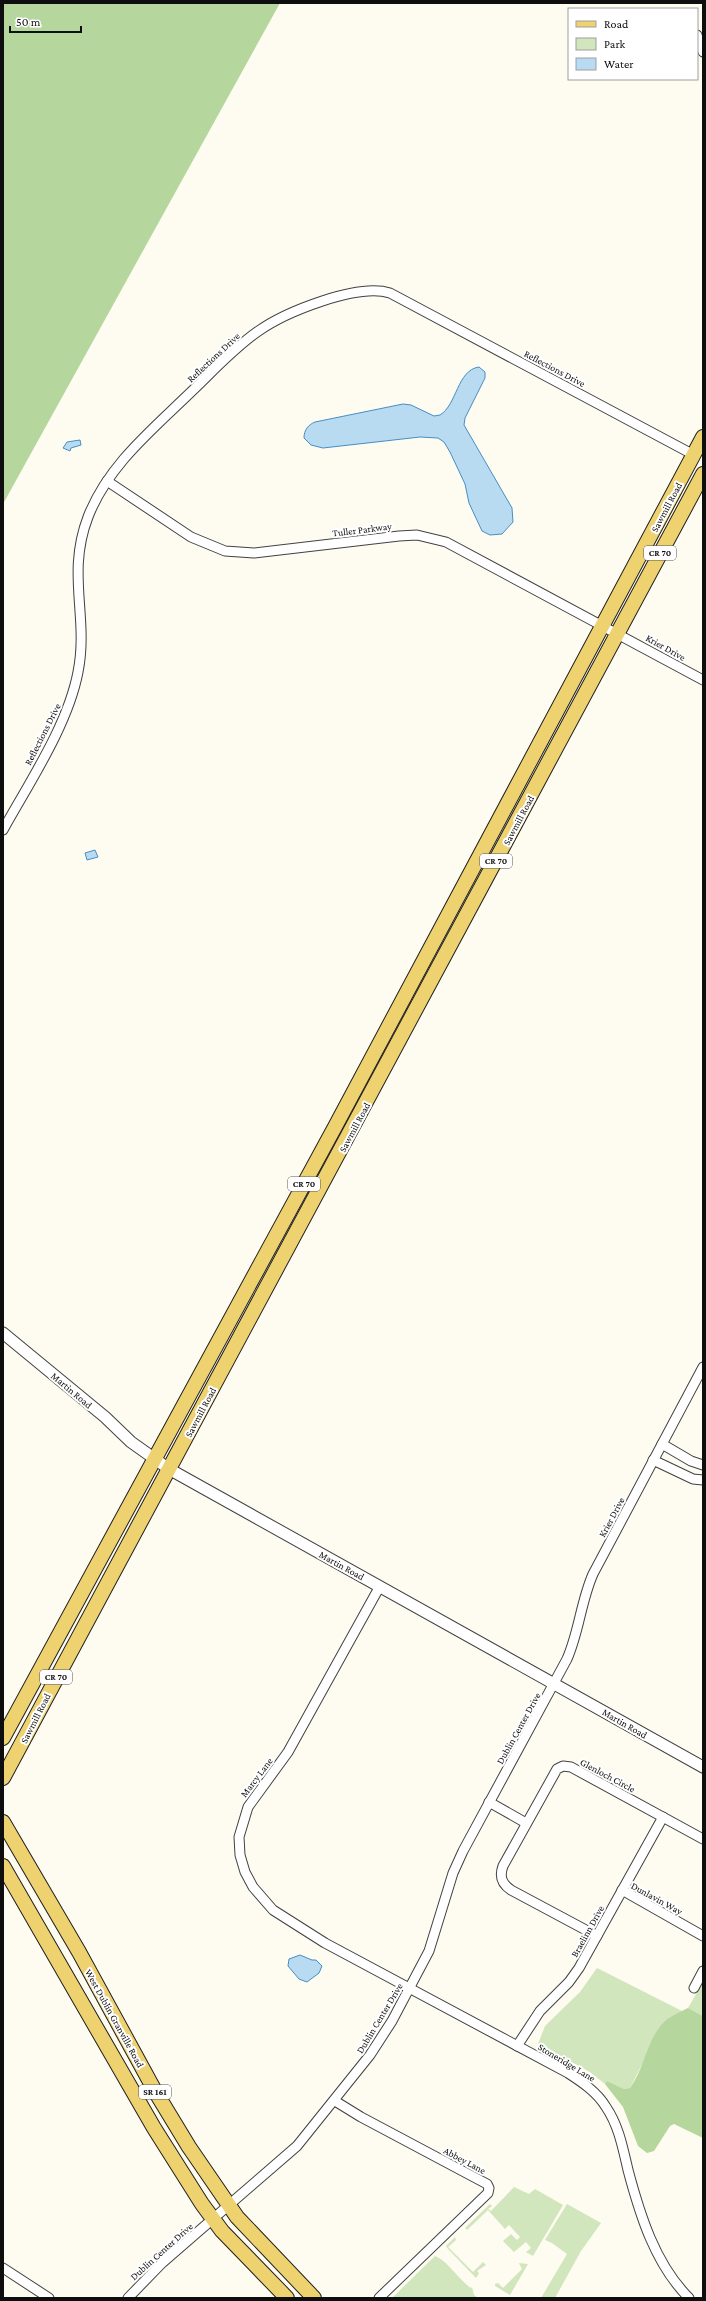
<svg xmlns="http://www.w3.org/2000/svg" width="706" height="2301" viewBox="0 0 706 2301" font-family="'Crimson Pro',serif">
  <rect width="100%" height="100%" fill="#fefbf0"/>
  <!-- green -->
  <g fill="#d1e6bc">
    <path d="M 597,1968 L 682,2011 L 663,2023 L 630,2088 L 624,2089 L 607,2081 L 605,2084 L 590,2072 L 538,2044 L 545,2026 L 580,1992 Z"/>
    <path d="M 703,1982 L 703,2016 L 688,2008 Z"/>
    <path d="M 514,2187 L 529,2194 L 535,2189 L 563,2205 L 533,2256 L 526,2252 L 531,2248 L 526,2242 L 514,2252 L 503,2241 L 511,2234 L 517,2240 L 520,2237 L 509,2225 L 505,2229 L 488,2210 L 467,2230 L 465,2228 L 490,2204 L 492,2206 L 488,2209 L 491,2211 Z"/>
    <path d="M 567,2204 L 601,2223 L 581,2251 L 555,2298 L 541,2298 L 567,2254 L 552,2243 L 545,2240 Z"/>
    <path d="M 455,2237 L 456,2240 L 448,2247 L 473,2272 L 483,2262 L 486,2265 L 477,2271 L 479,2273 L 476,2278 L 448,2249 L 446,2246 Z"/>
    <path d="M 435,2256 C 448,2261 459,2280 471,2288 L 472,2287 L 474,2295 L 478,2298 L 392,2298 Z"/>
    <path d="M 519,2263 L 528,2264 L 510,2295 L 495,2286 L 495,2284 L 498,2283 L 503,2288 L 522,2269 Z"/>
  </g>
  <!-- forest -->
  <g fill="#b5d69c">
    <path d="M 3,3 L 280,3 L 3,504 Z"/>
    <path d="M 688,2008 L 703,2016 L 703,2138 L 674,2124 L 670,2126 L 654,2151 L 647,2153 L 638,2146 L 623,2107 L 605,2084 L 607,2081 L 624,2089 L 630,2088 C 644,2069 646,2043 662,2024 C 668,2017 680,2012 688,2008 Z"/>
  </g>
  <!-- water -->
  <g fill="#b9dbf2" stroke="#458ec3">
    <path d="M 479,367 L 485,372 L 485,378 L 465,418 L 464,425 L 512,508 L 513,522 L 502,534 L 490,535 L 482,531 L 469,503 L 465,484 L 450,452 L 444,442 L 438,438 L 420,437 L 323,448 L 311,445 L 304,438 C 304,430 308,425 315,422 L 403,404 L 411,405 L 434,416 L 440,415 C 457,405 457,370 479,367 Z"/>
    <path d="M 80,440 L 81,445 L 71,448 L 70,451 L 63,448 L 67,442 Z"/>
    <path d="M 95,850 L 98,857 L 87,860 L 85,853 Z"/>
    <path d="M 300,1955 L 312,1960 L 316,1960 L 322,1966 L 319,1973 L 307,1982 L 299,1979 L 288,1966 L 289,1959 Z"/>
  </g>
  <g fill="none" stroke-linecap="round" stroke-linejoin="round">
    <!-- minor casing -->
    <g stroke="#414141" stroke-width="11">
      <g id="minor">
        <path d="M 697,35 L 703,52"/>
        <path d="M 107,481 L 191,537 L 225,551 L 254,553 L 399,536 L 417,535 L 446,542 L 703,680"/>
        <path d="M 3,830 C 29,783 68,725 78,672 C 89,617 66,574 88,517 C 108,465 153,429 192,391 C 213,371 233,349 257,332 C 285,312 357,283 390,293 L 694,455"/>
        <path d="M 662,1444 L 691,1461 L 703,1465"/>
        <path d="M 653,1460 L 693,1479 L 703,1480"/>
        <path d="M 380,1586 L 288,1752 L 248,1807 L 239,1837 L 240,1855 L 245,1872 L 253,1887 L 273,1910 L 325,1943 L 568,2073 C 582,2082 597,2092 606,2107 C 619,2126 623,2149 628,2170 C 640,2215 655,2264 689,2298"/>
        <path d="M 489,1802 L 526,1823"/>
        <path d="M 622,1890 L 703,1936"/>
        <path d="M 597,1936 L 511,1890 C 502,1884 499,1877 503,1866 L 557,1769 L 563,1766 L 571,1767 L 703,1839"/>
        <path d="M 694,1988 L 703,1971"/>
        <path d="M 517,2046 L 540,2011 L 569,1982 L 579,1968 L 663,1817"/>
        <path d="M 335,2101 L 361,2117 L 487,2184 L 489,2188 L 488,2193 L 379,2298"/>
        <path d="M 3,2268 L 49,2298"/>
        <path d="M 128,2298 L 162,2263 L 297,2146 L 370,2055 L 392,2021 L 429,1951 L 453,1873 L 463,1851 L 567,1659 C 579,1632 581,1601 593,1574 L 703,1367"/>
      </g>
    </g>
    <!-- tertiary casing -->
    <g stroke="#414141" stroke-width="13">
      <path id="tertiary" d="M 3,1333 L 105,1417 L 131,1442 L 169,1469 L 703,1767"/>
    </g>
    <!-- primary casing -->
    <g stroke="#1f1f1f" stroke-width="16">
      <g id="primary">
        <path d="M 3,1738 L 336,1125 L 703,437"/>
        <path d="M 3,1778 L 703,474"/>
        <path d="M 3,1822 L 79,1952 L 155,2091 L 189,2147 L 237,2217 L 314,2298"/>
        <path d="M 3,1866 L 154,2128 L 202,2204 L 222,2231 L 287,2298"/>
      </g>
    </g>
    <!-- minor -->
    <use href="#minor" stroke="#fff" stroke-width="9"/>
    <!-- tertiary -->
    <use href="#tertiary" stroke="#fff" stroke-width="11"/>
    <!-- primary -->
    <use href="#primary" stroke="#eed270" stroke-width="14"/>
  </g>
  <g text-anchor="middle" stroke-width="4" stroke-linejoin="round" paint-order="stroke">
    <!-- shield labels -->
    <g fill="#fff" stroke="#565656" stroke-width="1">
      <rect x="644" y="546" width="32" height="14" rx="3"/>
      <rect x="480" y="854" width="32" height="14" rx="3"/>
      <rect x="288" y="1177" width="32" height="14" rx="3"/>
      <rect x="40" y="1670" width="32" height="14" rx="3"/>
      <rect x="139" y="2085" width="32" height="14" rx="3"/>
    </g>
    <g font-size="9" font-weight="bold" fill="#0e0e0e">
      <text x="660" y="556">CR 70</text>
      <text x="496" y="864">CR 70</text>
      <text x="304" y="1187">CR 70</text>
      <text x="56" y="1680">CR 70</text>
      <text x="155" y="2095">SR 161</text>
    </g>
    <!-- street labels -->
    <g font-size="10" fill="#0e0e0e" stroke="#fff">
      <text transform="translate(213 357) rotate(-43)" y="4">Reflections Drive</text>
      <text transform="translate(555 368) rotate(28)" y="4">Reflections Drive</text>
      <text transform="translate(666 507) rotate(-62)" y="4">Sawmill Road</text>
      <text transform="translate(362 529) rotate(-7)" y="4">Tuller Parkway</text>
      <text transform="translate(666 647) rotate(29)" y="4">Krier Drive</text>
      <text transform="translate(42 734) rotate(-63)" y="4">Reflections Drive</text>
      <text transform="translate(518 820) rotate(-62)" y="4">Sawmill Road</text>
      <text transform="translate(354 1127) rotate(-62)" y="4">Sawmill Road</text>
      <text transform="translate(72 1390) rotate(40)" y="4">Martin Road</text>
      <text transform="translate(200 1412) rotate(-62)" y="4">Sawmill Road</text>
      <text transform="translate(611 1517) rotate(-62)" y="4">Krier Drive</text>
      <text transform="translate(342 1565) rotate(29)" y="4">Martin Road</text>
      <text transform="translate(35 1718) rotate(-63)" y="4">Sawmill Road</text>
      <text transform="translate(625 1723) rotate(30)" y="4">Martin Road</text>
      <text transform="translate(518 1728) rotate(-61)" y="4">Dublin Center Drive</text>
      <text transform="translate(608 1775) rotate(28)" y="4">Glenloch Circle</text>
      <text transform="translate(256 1777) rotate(-53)" y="4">Marcy Lane</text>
      <text transform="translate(657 1898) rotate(29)" y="4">Dunlavin Way</text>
      <text transform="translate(587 1931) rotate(-61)" y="4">Braelinn Drive</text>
      <text transform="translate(115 2018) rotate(61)" y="4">West Dublin Granville Road</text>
      <text transform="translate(379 2018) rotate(-59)" y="4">Dublin Center Drive</text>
      <text transform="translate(567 2062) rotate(31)" y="4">Stoneridge Lane</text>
      <text transform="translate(465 2160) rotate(28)" y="4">Abbey Lane</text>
      <text transform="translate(161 2251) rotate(-42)" y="4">Dublin Center Drive</text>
    </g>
  </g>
  <!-- border -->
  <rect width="706" height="2301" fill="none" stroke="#0e0e0e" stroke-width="8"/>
  <!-- legend -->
  <rect x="568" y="8" width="130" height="72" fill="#ffffff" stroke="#9f9f9f"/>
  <rect x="576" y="21" width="20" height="6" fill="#eed270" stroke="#9f9f9f"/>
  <text x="604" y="28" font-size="12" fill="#0e0e0e">Road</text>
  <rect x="576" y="38" width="20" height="12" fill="#d1e6bc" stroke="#9f9f9f"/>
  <text x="604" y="48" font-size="12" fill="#0e0e0e">Park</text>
  <rect x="576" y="58" width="20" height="12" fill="#b9dbf2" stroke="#9f9f9f"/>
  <text x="604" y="68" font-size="12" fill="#0e0e0e">Water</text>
  <!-- scale -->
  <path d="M10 26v6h71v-6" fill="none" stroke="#0e0e0e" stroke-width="2"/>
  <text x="16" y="26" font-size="12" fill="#0e0e0e" stroke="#ffffff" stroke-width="3" paint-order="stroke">50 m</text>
</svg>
